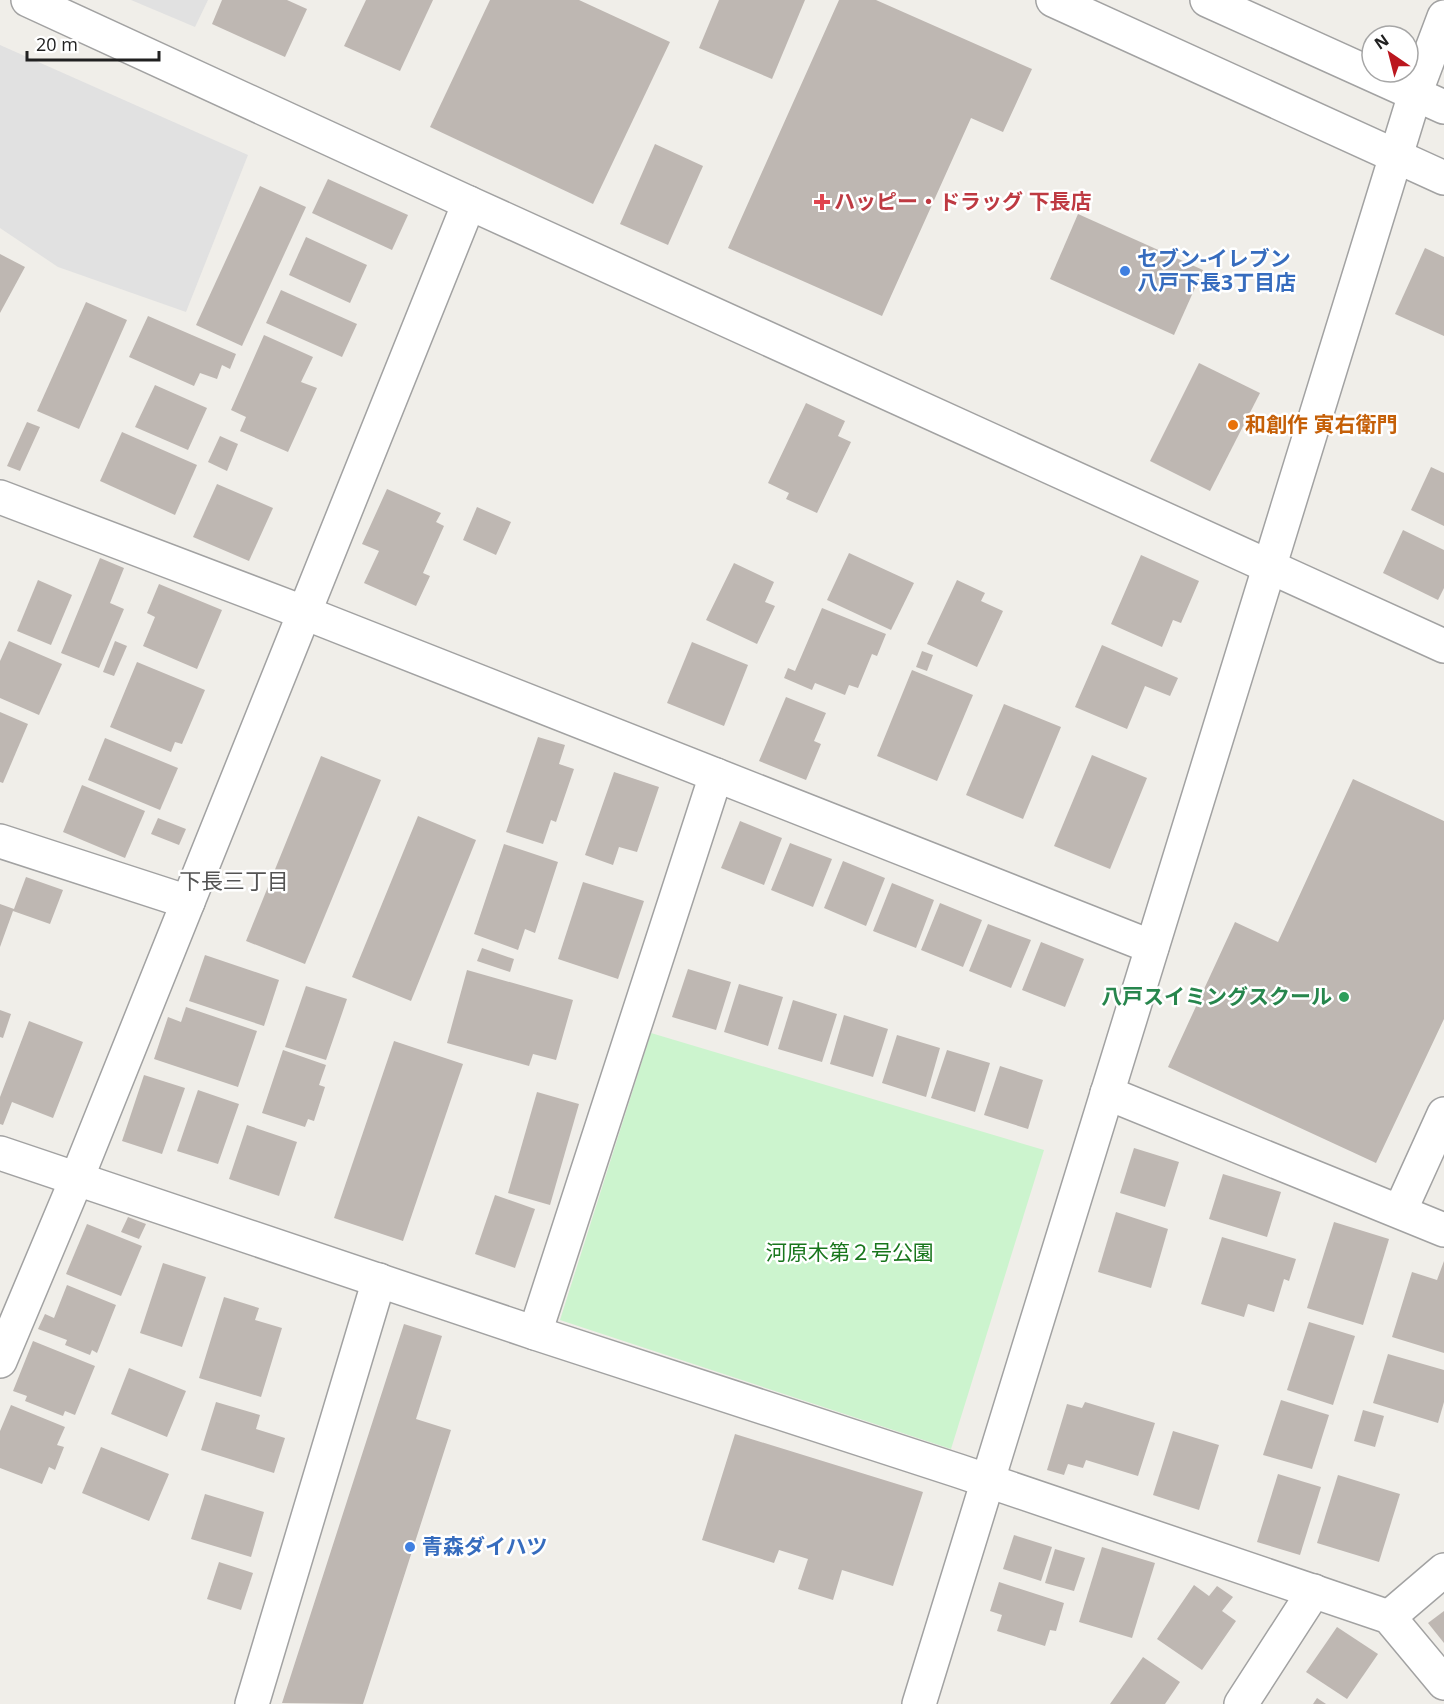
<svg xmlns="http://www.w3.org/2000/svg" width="1444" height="1704" viewBox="0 0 1444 1704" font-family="'Open Sans','Noto Sans JP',sans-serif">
  <rect width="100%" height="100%" fill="#f0eee9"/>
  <!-- park -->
  <path fill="#ccf4ce" d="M 651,1033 L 1044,1150 L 951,1449 L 560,1320 Z"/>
  <!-- parking -->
  <g fill="#e1e1e1">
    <path d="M 131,0 L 208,0 L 195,27 Z"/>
    <path d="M 0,45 L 248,155 L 186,312 L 58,267 L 0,228 Z"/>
  </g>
  <!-- building -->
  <g fill="#beb7b2">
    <path d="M 222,0 L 287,0 L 307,9 L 285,57 L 212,24 Z"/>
    <path d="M 366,0 L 433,0 L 400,71 L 344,46 Z"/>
    <path d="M 490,0 L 579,0 L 670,42 L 593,204 L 430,127 Z"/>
    <path d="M 719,0 L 805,0 L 772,79 L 699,48 Z"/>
    <path d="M 839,0 L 876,0 L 1032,69 L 1003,132 L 971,118 L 882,316 L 728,248 Z"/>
    <path d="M 655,144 L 703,166 L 668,245 L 620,224 Z"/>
    <path d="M 328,179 L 408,215 L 392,250 L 312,213 Z"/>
    <path d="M 260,186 L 306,207 L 242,346 L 196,325 Z"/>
    <path d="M 1078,214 L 1203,270 L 1174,335 L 1050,279 Z"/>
    <path d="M 306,237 L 367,265 L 350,303 L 289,275 Z"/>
    <path d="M 1425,248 L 1444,257 L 1444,336 L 1395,314 Z"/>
    <path d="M 0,254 L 25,267 L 0,313 Z"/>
    <path d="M 281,290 L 357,324 L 342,357 L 266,323 Z"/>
    <path d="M 86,302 L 127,320 L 79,429 L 37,411 Z"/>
    <path d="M 148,316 L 236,354 L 230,369 L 222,365 L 217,379 L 200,373 L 194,386 L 129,357 Z"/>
    <path d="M 264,335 L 313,357 L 301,382 L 317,388 L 288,452 L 240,431 L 246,417 L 231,410 Z"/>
    <path d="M 1199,363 L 1260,393 L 1210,491 L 1150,461 Z"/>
    <path d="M 155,385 L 207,408 L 188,450 L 135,427 Z"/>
    <path d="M 806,403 L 845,421 L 838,436 L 851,442 L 817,513 L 786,499 L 789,493 L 768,483 Z"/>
    <path d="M 27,422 L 40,427 L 20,471 L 7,466 Z"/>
    <path d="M 122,432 L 197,465 L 175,515 L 100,481 Z"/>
    <path d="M 220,436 L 238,444 L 227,471 L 208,462 Z"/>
    <path d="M 1431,467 L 1444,473 L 1444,526 L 1411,510 Z"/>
    <path d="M 217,484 L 273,508 L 249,561 L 193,537 Z"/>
    <path d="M 387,489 L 441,513 L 436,522 L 444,526 L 423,573 L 430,576 L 416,606 L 364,583 L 379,551 L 362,544 Z"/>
    <path d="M 477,507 L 511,522 L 496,555 L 463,540 Z"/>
    <path d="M 1403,530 L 1444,550 L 1444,588 L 1438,600 L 1383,573 Z"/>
    <path d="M 849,553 L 914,583 L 891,630 L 827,600 Z"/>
    <path d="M 1141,555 L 1199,581 L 1181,623 L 1173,620 L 1162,647 L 1111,624 Z"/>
    <path d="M 100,558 L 124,568 L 110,603 L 124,609 L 99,668 L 61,653 Z"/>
    <path d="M 734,563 L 774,582 L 765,602 L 775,606 L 757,644 L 706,620 Z"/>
    <path d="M 38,580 L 72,595 L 51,645 L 17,631 Z"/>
    <path d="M 957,580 L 985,593 L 981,601 L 1003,611 L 977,667 L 927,644 Z"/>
    <path d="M 159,584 L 222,610 L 197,669 L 143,646 L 155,617 L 147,613 Z"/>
    <path d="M 822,608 L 886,634 L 877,656 L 872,654 L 858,688 L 849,685 L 845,695 L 815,683 L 812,690 L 784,678 L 788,668 L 795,671 Z"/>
    <path d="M 9,641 L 62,664 L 39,715 L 0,698 L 0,661 Z"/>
    <path d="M 115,641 L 127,646 L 114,676 L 103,672 Z"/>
    <path d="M 692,642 L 748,665 L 724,726 L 667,703 Z"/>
    <path d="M 1102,645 L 1178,678 L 1170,696 L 1145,686 L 1127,729 L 1075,707 Z"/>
    <path d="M 922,651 L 933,655 L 927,671 L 916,667 Z"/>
    <path d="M 137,662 L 205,690 L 182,744 L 175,742 L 171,752 L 110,727 Z"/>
    <path d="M 912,670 L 973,695 L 937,781 L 877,756 Z"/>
    <path d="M 786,697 L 826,713 L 814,741 L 821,744 L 806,780 L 759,761 Z"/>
    <path d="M 1004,704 L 1061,727 L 1023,819 L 966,795 Z"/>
    <path d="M 0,712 L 28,724 L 3,783 L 0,782 Z"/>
    <path d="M 538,737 L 565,745 L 559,764 L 574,769 L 556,822 L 551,820 L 543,844 L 506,832 Z"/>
    <path d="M 105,738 L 178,768 L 160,810 L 88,780 Z"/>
    <path d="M 1092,755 L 1147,778 L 1110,869 L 1054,846 Z"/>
    <path d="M 321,756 L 381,780 L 305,964 L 246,941 Z"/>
    <path d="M 614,772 L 659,787 L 637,852 L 619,847 L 613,865 L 585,855 Z"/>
    <path d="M 1353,779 L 1444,821 L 1444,1019 L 1376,1163 L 1168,1067 L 1235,922 L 1278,942 Z"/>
    <path d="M 82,785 L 145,811 L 125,858 L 63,832 Z"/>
    <path d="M 418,816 L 476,840 L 411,1001 L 352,977 Z"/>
    <path d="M 158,818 L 186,829 L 179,845 L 151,834 Z"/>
    <path d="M 740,821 L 782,838 L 764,885 L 721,868 Z"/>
    <path d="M 790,843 L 832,859 L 813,907 L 771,890 Z"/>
    <path d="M 504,844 L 558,862 L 535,933 L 525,929 L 518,950 L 474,934 Z"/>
    <path d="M 843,861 L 885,878 L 866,926 L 824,908 Z"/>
    <path d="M 26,877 L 63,890 L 50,924 L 13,911 L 0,947 L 0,904 L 14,909 Z"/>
    <path d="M 583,882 L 644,901 L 618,979 L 558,959 Z"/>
    <path d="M 892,883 L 934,900 L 916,948 L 873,931 Z"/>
    <path d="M 940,903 L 982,920 L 963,967 L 921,950 Z"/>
    <path d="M 988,924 L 1031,940 L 1011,988 L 969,971 Z"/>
    <path d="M 1041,942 L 1084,959 L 1065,1007 L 1022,990 Z"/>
    <path d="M 482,948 L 514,959 L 510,972 L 477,961 Z"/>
    <path d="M 205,955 L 279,980 L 264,1026 L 189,1001 Z"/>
    <path d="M 688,969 L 731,982 L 716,1030 L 672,1017 Z"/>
    <path d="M 467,970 L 573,1000 L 556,1060 L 533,1054 L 529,1066 L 447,1043 Z"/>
    <path d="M 739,984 L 783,997 L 768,1046 L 724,1032 Z"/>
    <path d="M 306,986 L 347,999 L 326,1060 L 285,1047 Z"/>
    <path d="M 793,1000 L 837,1014 L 822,1062 L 778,1049 Z"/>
    <path d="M 186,1007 L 257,1031 L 238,1087 L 154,1059 L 168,1017 L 181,1022 Z"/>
    <path d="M 0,1010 L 11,1014 L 3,1038 L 0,1037 Z"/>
    <path d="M 844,1015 L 888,1029 L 873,1077 L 830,1064 Z"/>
    <path d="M 29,1021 L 83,1042 L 53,1118 L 12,1102 L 3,1125 L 0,1124 L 0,1097 Z"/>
    <path d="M 897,1035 L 940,1048 L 926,1097 L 882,1083 Z"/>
    <path d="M 394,1041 L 463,1064 L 403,1241 L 334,1218 Z"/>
    <path d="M 283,1050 L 326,1065 L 319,1085 L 325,1087 L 314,1121 L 308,1119 L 305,1127 L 262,1113 Z"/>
    <path d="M 947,1050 L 990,1063 L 975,1112 L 931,1098 Z"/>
    <path d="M 1000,1066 L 1043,1080 L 1028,1129 L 984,1115 Z"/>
    <path d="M 144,1075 L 185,1088 L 162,1154 L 122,1141 Z"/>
    <path d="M 198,1090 L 239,1104 L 218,1164 L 177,1151 Z"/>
    <path d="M 537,1092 L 579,1104 L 550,1205 L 508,1193 Z"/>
    <path d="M 247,1125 L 297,1142 L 279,1196 L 229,1179 Z"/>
    <path d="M 1134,1148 L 1179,1162 L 1165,1207 L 1120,1193 Z"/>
    <path d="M 1223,1174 L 1281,1192 L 1267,1237 L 1209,1219 Z"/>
    <path d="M 495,1195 L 535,1209 L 515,1268 L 475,1254 Z"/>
    <path d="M 1116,1212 L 1168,1229 L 1151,1288 L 1098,1272 Z"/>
    <path d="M 128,1217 L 146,1224 L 139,1239 L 121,1232 Z"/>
    <path d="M 1334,1222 L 1389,1239 L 1363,1325 L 1307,1308 Z"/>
    <path d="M 87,1224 L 142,1246 L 121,1296 L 66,1274 Z"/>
    <path d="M 1222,1237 L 1296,1259 L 1289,1281 L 1284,1279 L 1274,1312 L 1248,1304 L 1244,1317 L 1201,1304 Z"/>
    <path d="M 1444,1261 L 1444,1353 L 1392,1337 L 1412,1272 L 1437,1280 Z"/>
    <path d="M 163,1263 L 206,1277 L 182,1347 L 140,1333 Z"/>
    <path d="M 67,1285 L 116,1305 L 97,1353 L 92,1350 L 90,1355 L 65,1345 L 67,1340 L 38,1329 L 45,1314 L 54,1318 Z"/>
    <path d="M 224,1297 L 259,1308 L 255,1320 L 282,1328 L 261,1397 L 199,1378 Z"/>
    <path d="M 1309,1322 L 1355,1336 L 1333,1405 L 1287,1390 Z"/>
    <path d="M 404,1324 L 442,1336 L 416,1419 L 451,1430 L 363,1704 L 282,1703 Z"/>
    <path d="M 33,1341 L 95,1366 L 75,1415 L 65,1411 L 63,1416 L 25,1401 L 27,1396 L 13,1391 Z"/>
    <path d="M 1388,1354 L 1444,1370 L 1444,1402 L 1438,1423 L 1373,1403 Z"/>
    <path d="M 129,1368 L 186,1391 L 167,1437 L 111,1414 Z"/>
    <path d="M 1281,1400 L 1329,1415 L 1312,1469 L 1263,1455 Z"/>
    <path d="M 216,1402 L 260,1415 L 256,1429 L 285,1438 L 274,1473 L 201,1450 Z"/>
    <path d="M 1085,1402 L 1155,1423 L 1138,1476 L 1086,1460 L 1083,1468 L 1068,1464 L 1064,1475 L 1047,1470 L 1067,1404 L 1082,1408 Z"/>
    <path d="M 11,1405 L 65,1427 L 57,1445 L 64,1447 L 55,1470 L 49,1467 L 42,1484 L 0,1468 L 0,1431 Z"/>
    <path d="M 1363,1410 L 1384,1416 L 1375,1447 L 1354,1441 Z"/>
    <path d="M 1173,1431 L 1219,1445 L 1199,1510 L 1153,1495 Z"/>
    <path d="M 735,1434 L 923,1492 L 893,1586 L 842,1570 L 833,1600 L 798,1589 L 808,1559 L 779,1550 L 774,1563 L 702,1540 Z"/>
    <path d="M 101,1447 L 169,1474 L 149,1521 L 82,1493 Z"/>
    <path d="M 1278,1474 L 1321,1487 L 1300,1555 L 1257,1542 Z"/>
    <path d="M 1338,1475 L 1400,1494 L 1379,1562 L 1317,1543 Z"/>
    <path d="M 205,1494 L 264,1512 L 251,1557 L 191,1539 Z"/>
    <path d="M 1014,1535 L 1052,1547 L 1041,1581 L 1003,1569 Z"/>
    <path d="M 1102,1547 L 1155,1563 L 1132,1638 L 1079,1622 Z"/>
    <path d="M 1055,1549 L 1085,1558 L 1074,1591 L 1045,1583 Z"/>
    <path d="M 219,1562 L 253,1573 L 241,1610 L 207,1599 Z"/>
    <path d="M 999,1582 L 1064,1603 L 1056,1631 L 1050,1630 L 1045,1646 L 997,1631 L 1002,1615 L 990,1611 Z"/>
    <path d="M 1194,1585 L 1209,1596 L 1217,1586 L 1233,1597 L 1222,1611 L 1236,1621 L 1202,1670 L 1157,1639 Z"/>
    <path d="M 1444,1611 L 1444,1643 L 1428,1623 Z"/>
    <path d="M 1337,1627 L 1378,1654 L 1347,1699 L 1306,1672 Z"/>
    <path d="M 1143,1657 L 1180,1682 L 1165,1704 L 1110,1704 Z"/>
    <path d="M 1317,1698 L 1326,1704 L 1313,1704 Z"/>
  </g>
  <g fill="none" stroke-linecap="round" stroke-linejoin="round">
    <!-- minor casing -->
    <g stroke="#a2a2a2" stroke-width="36">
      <g id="minor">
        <path d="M 28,0 L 469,203 L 1444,646"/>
        <path d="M 1415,94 L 1444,17"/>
        <path d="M 0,497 L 305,613 L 1152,947"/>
        <path d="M 0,841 L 188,902"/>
        <path d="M 1107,1093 L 1444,1230"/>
        <path d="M 0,1153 L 535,1333 L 959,1471 L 1389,1617 L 1444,1683"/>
        <path d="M 1400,1211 L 1444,1114"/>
        <path d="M 535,1333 L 716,775"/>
        <path d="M 0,1361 L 77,1178 L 469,203"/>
        <path d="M 1389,1617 L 1444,1570"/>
        <path d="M 252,1704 L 379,1280"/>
        <path d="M 1241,1704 L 1314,1591"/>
      </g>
    </g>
    <!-- tertiary casing -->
    <g stroke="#a2a2a2" stroke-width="36">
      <g id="tertiary">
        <path d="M 1053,0 L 1444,178"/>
        <path d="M 1207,0 L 1444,107"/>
        <path d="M 919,1704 L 1415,94"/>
      </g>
    </g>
    <!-- minor -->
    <use href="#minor" stroke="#fff" stroke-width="33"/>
    <!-- tertiary -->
    <use href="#tertiary" stroke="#fff" stroke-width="33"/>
  </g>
  <!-- markers -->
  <path fill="#e0444e" stroke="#fff" stroke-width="2" d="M819 193h6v6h6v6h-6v6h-6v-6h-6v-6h6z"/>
  <g fill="#3f7fe0" stroke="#fff" stroke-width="2">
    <circle cx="1125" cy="271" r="6"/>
    <circle cx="410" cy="1547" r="6"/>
  </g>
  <circle fill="#e8710a" stroke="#fff" stroke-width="2" cx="1233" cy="425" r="6"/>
  <circle fill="#2e9e5b" stroke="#fff" stroke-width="2" cx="1344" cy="997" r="6"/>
  <g text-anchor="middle" stroke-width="5" stroke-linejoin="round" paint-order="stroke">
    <!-- health labels -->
    <g font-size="21" font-weight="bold" fill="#be3a42" stroke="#fff" text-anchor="start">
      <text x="834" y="209">ハッピー・ドラッグ 下長店</text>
    </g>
    <!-- shop labels -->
    <g font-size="21" font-weight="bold" fill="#366cbe" stroke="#fff" text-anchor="start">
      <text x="1137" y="266">セブン-イレブン<tspan x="1137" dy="24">八戸下長3丁目店</tspan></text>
      <text x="422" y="1554">青森ダイハツ</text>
    </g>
    <!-- food labels -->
    <g font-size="21" font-weight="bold" fill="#c56008" stroke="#fff" text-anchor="start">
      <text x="1245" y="432">和創作 寅右衛門</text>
    </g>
    <!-- leisure labels -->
    <g font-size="21" font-weight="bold" fill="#27864d" stroke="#fff" text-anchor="end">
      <text x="1332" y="1004">八戸スイミングスクール</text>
    </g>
    <!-- park labels -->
    <g font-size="21" fill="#19761d" stroke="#fff">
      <text x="850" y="1260">河原木第２号公園</text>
    </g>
    <!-- neighbourhood labels -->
    <g font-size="22" fill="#545454" stroke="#fff">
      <text x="234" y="889">下長三丁目</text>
    </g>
  </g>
  <!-- north arrow -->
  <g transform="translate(1390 54) rotate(325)"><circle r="28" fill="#ffffff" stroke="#a6a6a6" stroke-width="1.5"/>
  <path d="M0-4.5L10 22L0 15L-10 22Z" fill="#bb171f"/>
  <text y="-9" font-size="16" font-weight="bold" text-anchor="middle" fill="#212121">N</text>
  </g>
  <!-- scale -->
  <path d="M27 51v9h132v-9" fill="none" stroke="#212121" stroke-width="3"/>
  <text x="36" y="51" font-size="18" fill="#212121" stroke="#ffffff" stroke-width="4.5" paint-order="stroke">20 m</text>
</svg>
